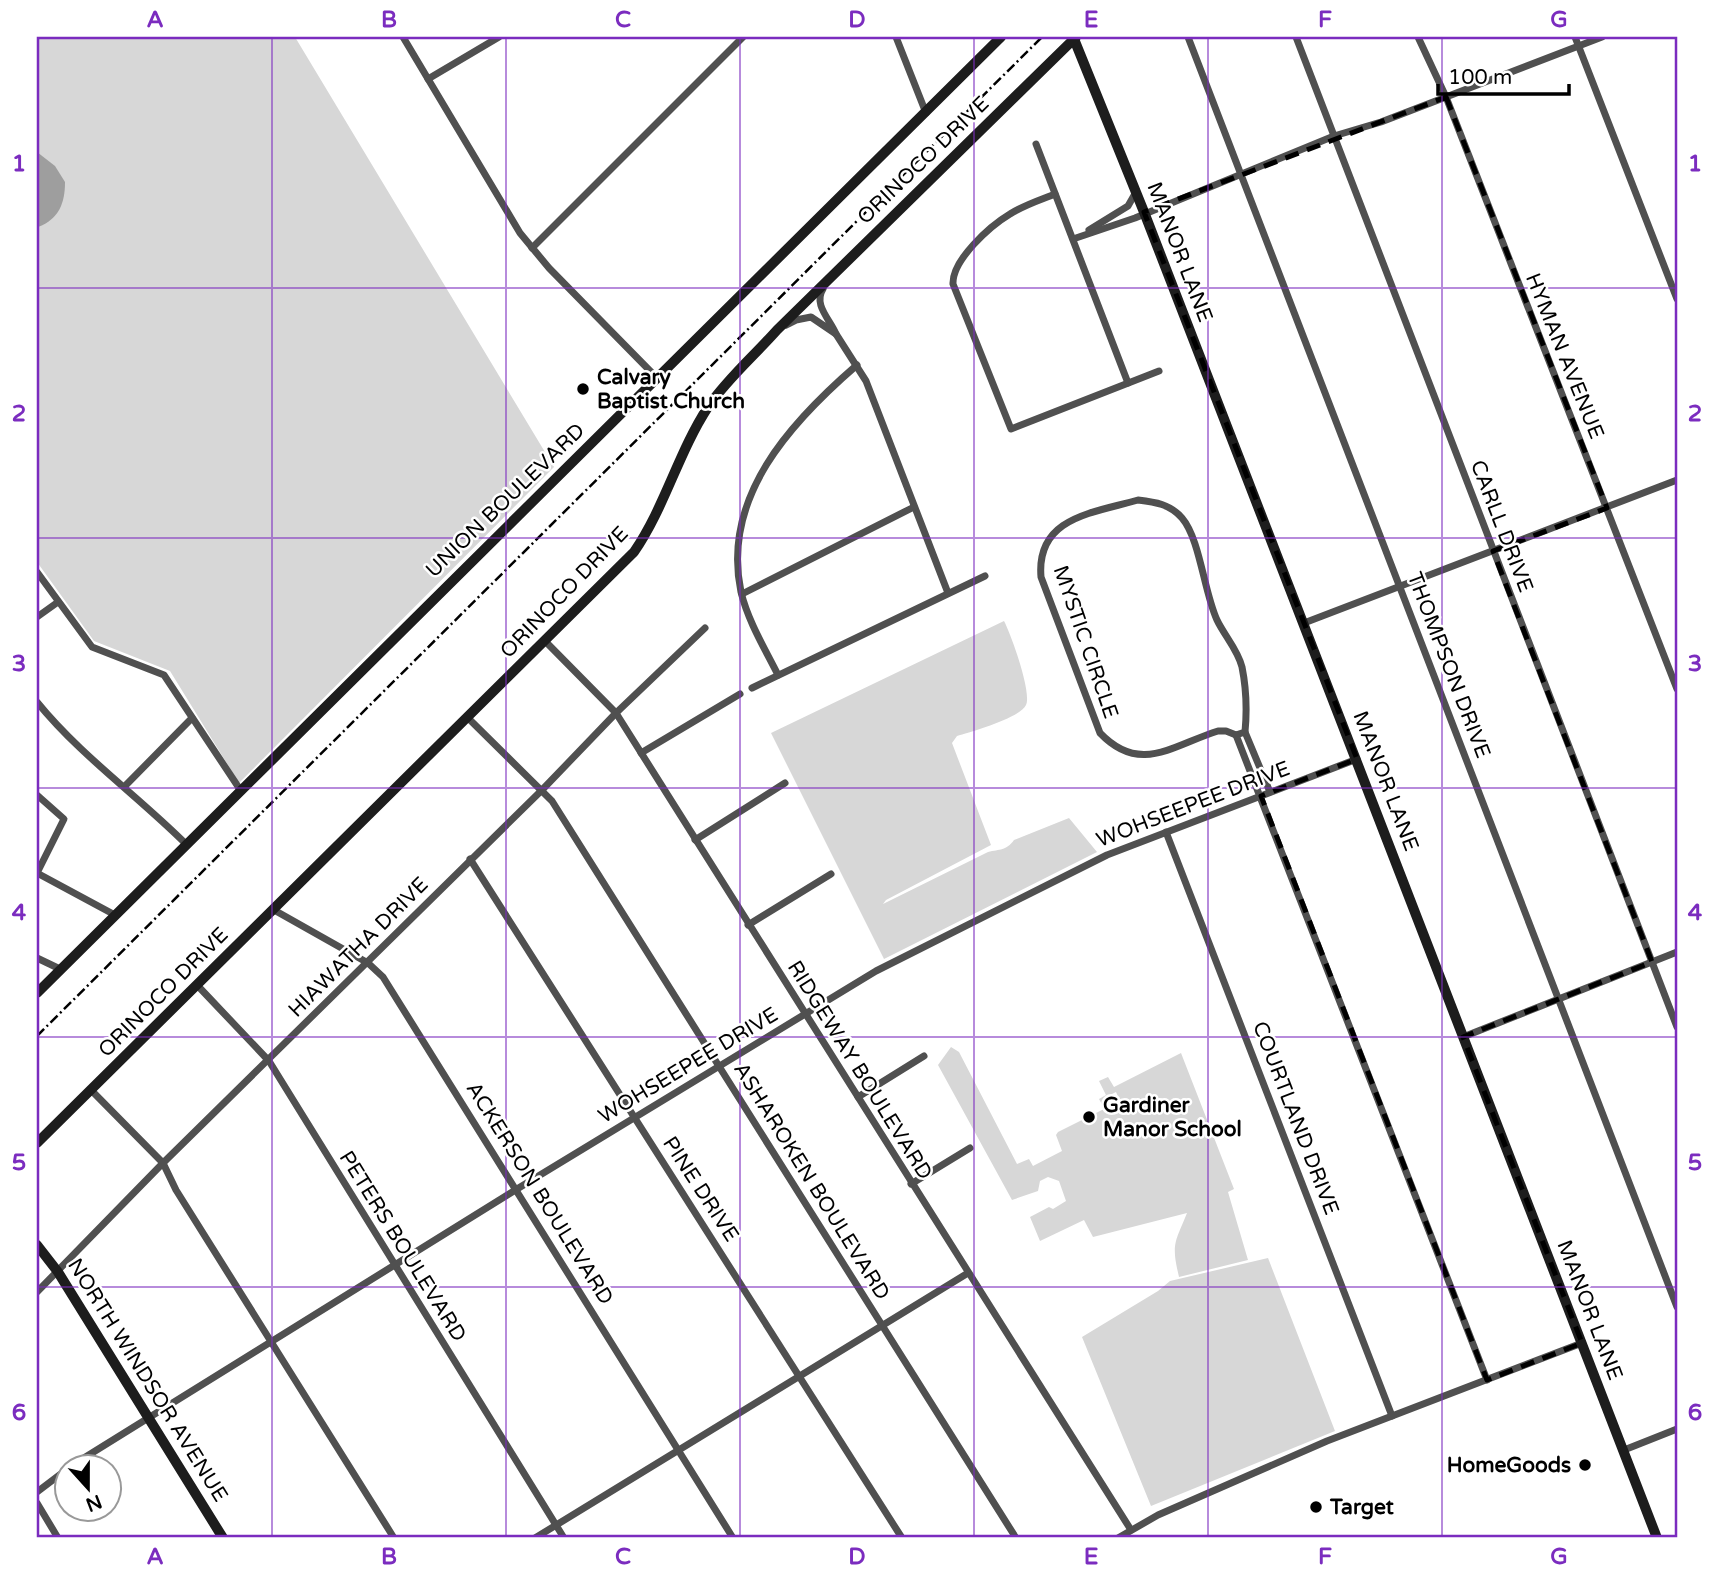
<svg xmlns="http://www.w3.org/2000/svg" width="1714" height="1575" viewBox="0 0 1714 1575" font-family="'Varela Round',sans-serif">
  <rect width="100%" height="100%" fill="#fff"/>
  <!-- green -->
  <g fill="#d7d7d7">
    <path d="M 37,37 L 295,37 L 554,467 L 239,783 L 170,671 L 94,641 L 37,562 Z"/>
    <path d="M 1004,621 C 1011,634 1032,693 1026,705 C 1020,718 971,732 957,736 L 952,743 L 991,845 L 886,900 L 883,904 L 988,852 C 1000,849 1006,851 1014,840 L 1069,818 L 1097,852 L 884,959 L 771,733 Z"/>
    <path d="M 951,1047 L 959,1052 L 1017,1164 L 1029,1159 L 1033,1166 L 1062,1151 L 1056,1135 L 1058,1132 L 1120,1101 L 1116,1092 L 1108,1096 L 1112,1104 L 1104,1108 L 1099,1099 L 1106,1095 L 1099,1081 L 1108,1077 L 1114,1087 L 1181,1053 L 1234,1189 L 1228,1192 L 1248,1260 L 1179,1277 C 1171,1243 1175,1243 1187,1213 L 1093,1237 L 1084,1220 L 1040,1241 L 1030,1217 L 1049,1207 L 1053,1209 L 1066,1201 L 1059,1181 L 1048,1177 L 1040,1181 L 1038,1191 L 1012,1200 L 938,1065 Z"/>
    <path d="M 1268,1258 L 1335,1431 L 1151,1506 L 1082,1337 L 1158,1291 L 1170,1281 Z"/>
  </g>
  <!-- water -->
  <path fill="#9e9e9e" d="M 37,152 L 55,166 L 65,182 C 65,203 59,219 38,227 Z"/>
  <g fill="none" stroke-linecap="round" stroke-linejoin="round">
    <!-- street -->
    <g stroke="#505050" stroke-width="7">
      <path d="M 403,37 L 520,233 L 549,268 L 657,378"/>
      <path d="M 896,37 L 926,113"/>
      <path d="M 1188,37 L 1677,1307"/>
      <path d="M 1296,37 L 1677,1027"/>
      <path d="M 1418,37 L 1446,97 L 1677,689"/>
      <path d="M 1575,37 L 1677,299"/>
      <path d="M 428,79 L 499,37"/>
      <path d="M 1036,144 L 1128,383"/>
      <path d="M 1055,194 C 1040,200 1024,205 1010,214 C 990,226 952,260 953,284 L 1011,429 L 1159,371"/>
      <path d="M 1089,230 L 1128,206 L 1136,192"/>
      <path d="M 1073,239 L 1135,218 L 1334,136 L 1381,122 L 1602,37"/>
      <path d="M 532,248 L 743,37"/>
      <path d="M 786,325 L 796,320 L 811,317 L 836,334 C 830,319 813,305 823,289"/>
      <path d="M 836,334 L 866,381 L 948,593"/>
      <path d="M 1138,500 C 1155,502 1170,504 1182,518 C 1200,539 1204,592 1217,620 C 1224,635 1238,650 1242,667 C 1246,687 1247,711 1245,732 L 1236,735 L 1226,731 L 1218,731 C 1173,745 1140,775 1100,733 L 1041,577 C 1036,517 1093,513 1138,500 Z"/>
      <path d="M 37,572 L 92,647 L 164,675 L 241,791"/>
      <path d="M 742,594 L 914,507"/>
      <path d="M 37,617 L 58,602"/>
      <path d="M 1304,623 L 1677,480"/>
      <path d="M 545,641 L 616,713 L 1131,1530"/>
      <path d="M 778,675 C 765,649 748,621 741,592 C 721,497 791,422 857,365"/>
      <path d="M 752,688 L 985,576"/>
      <path d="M 37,702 C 80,755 138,796 186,844"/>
      <path d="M 468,718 L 552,801 L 1016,1538"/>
      <path d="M 1245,732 L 1270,792"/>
      <path d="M 1236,735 L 1487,1380"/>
      <path d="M 641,753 L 740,694"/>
      <path d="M 125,786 L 192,718"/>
      <path d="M 37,795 L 64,819 L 37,873"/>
      <path d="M 1166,832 L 1392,1416"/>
      <path d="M 695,840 L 785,783"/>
      <path d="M 470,859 L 902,1538"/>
      <path d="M 37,873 L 115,915"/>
      <path d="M 274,910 L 368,963 L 383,977 L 733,1538"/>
      <path d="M 748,925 L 831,874"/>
      <path d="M 37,958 L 60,969"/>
      <path d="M 197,985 L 269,1061 L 564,1538"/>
      <path d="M 1463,1037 L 1677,952"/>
      <path d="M 91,1090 L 163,1163 L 176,1190 L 394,1538"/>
      <path d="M 858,1097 L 924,1056"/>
      <path d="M 911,1184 L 970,1148"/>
      <path d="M 37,1292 L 163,1163 L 542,790 L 616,713 L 705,628"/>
      <path d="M 1624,1450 L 1677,1429"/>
      <path d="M 71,1466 L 517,1189 L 876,971 L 1107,855 L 1357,759"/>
      <path d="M 37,1492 L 66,1470"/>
      <path d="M 37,1503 L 58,1538"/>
      <path d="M 535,1538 L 968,1273"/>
      <path d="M 1118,1538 L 1158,1515 L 1327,1441 L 1582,1343"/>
    </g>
    <!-- secondary -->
    <g stroke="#1d1d1d" stroke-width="10">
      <path d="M 1074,39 L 1144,212 L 1657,1538"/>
      <path d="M 37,993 L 1001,37"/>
      <path d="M 37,1143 L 634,552 C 665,507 678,453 708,407 C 727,379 754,356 777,330 L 1076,37"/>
      <path d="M 37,1245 L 58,1272 L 223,1538"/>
    </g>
    <!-- rail -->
    <path stroke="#000" stroke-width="2.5" stroke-dasharray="10 3.5 2 3.5" stroke-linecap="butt" d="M 37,1036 L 1042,37"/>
  </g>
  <!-- marked area -->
  <path fill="none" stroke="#000" stroke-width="5" stroke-dasharray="14 9" stroke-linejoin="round" d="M 1446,97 L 1607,508 L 1493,551 L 1652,962 L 1463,1037 L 1582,1343 L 1487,1380 L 1261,796 L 1357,759 L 1144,212 Z"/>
  <!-- grid -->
  <path fill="none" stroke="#7b2cbf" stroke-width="2" stroke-opacity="0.55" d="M 272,37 L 272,1538M 506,37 L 506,1538M 740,37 L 740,1538M 974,37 L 974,1538M 1208,37 L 1208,1538M 1442,37 L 1442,1538M 37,288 L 1677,288M 37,538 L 1677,538M 37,788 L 1677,788M 37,1037 L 1677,1037M 37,1287 L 1677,1287"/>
  <!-- markers -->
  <g fill="#000" stroke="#fff" stroke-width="2.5">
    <circle cx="583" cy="389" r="7"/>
    <circle cx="1089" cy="1117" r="7"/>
    <circle cx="1585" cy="1465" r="7"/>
    <circle cx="1316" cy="1507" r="7"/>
  </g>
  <g text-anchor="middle" stroke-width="5" stroke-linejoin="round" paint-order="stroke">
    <!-- street labels -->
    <g font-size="21" fill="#000" stroke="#fff">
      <text transform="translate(923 160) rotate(-44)" y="7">ORINOCO DRIVE</text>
      <text transform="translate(1180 252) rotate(69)" y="7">MANOR LANE</text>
      <text transform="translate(1565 356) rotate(68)" y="7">HYMAN AVENUE</text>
      <text transform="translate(505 500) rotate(-44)" y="7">UNION BOULEVARD</text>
      <text transform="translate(1502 526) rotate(69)" y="7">CARLL DRIVE</text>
      <text transform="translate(564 592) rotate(-46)" y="7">ORINOCO DRIVE</text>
      <text transform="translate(1086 642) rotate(71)" y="7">MYSTIC CIRCLE</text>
      <text transform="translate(1449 665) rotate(69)" y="7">THOMPSON DRIVE</text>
      <text transform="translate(1386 781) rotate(69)" y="7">MANOR LANE</text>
      <text transform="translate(1193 804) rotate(-21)" y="7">WOHSEEPEE DRIVE</text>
      <text transform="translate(358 947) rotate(-45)" y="7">HIAWATHA DRIVE</text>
      <text transform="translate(163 992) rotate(-45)" y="7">ORINOCO DRIVE</text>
      <text transform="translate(688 1065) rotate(-31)" y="7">WOHSEEPEE DRIVE</text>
      <text transform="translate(860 1070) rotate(58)" y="7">RIDGEWAY BOULEVARD</text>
      <text transform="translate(1296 1118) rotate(69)" y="7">COURTLAND DRIVE</text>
      <text transform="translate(812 1181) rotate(58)" y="7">ASHAROKEN BOULEVARD</text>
      <text transform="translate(701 1189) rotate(57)" y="7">PINE DRIVE</text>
      <text transform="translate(540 1193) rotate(58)" y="7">ACKERSON BOULEVARD</text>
      <text transform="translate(403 1246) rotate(58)" y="7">PETERS BOULEVARD</text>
      <text transform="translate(1590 1310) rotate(69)" y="7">MANOR LANE</text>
      <text transform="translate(148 1380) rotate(58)" y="7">NORTH WINDSOR AVENUE</text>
    </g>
    <!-- poi labels -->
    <g font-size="21" font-weight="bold" fill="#000" stroke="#fff" text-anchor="start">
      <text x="597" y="384">Calvary<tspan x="597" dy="24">Baptist Church</tspan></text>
      <text x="1103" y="1112">Gardiner<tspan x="1103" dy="24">Manor School</tspan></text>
      <text x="1571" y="1472" text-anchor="end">HomeGoods</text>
      <text x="1330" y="1514">Target</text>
    </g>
  </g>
  <!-- border -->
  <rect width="1714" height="1575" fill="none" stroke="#ffffff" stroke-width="77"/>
  <!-- north arrow -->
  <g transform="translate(88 1488) rotate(159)"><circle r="33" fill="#ffffff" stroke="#999999" stroke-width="2"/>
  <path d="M0-5L12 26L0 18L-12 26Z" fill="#000000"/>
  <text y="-10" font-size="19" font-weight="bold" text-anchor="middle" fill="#000000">N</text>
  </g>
  <!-- scale -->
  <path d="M1438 84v10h131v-10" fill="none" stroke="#000000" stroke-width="3.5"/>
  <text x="1448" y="84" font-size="21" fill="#000000" stroke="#ffffff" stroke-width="5" paint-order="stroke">100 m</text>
  <rect x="38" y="38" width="1638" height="1498" fill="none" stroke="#7b2cbf" stroke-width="2.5"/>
  <g font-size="23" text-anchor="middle" font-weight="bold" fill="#7b2cbf">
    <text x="155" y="27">A</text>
    <text x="389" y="27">B</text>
    <text x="623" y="27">C</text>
    <text x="857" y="27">D</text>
    <text x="1091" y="27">E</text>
    <text x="1325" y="27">F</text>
    <text x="1559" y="27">G</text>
    <text x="19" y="171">1</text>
    <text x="1695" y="171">1</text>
    <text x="19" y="421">2</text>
    <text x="1695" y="421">2</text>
    <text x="19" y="671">3</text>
    <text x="1695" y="671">3</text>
    <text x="19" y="920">4</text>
    <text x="1695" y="920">4</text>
    <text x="19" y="1170">5</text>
    <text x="1695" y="1170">5</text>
    <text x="19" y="1420">6</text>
    <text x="1695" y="1420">6</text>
    <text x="155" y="1564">A</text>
    <text x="389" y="1564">B</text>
    <text x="623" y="1564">C</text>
    <text x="857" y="1564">D</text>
    <text x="1091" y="1564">E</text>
    <text x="1325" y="1564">F</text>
    <text x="1559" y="1564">G</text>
  </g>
</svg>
